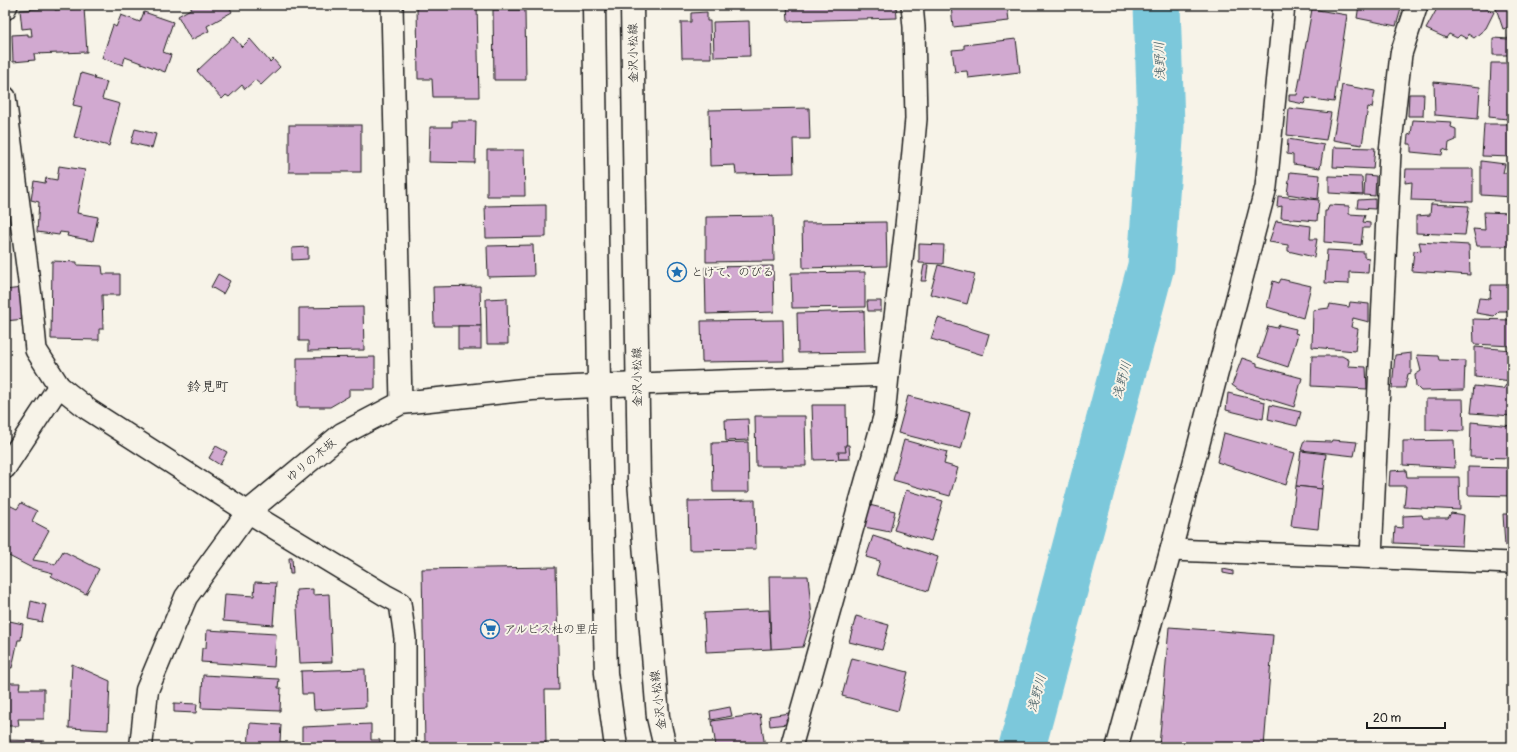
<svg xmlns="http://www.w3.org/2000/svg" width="1517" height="752" viewBox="0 0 1517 752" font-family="Pangolin,'Klee One',sans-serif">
  <rect width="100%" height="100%" fill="#f7f3e8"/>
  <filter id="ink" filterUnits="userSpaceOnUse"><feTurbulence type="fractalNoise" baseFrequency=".025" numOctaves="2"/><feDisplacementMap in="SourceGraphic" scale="8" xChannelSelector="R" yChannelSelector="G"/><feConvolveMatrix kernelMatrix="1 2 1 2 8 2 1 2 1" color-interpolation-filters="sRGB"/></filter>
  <g filter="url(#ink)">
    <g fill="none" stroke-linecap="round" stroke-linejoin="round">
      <!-- river -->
      <path stroke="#7cc8db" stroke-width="47" d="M 1022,747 L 1151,266 L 1161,125 L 1157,5"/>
    </g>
    <!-- building -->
    <g fill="#d1a9d0" stroke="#1c1c1c">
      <path d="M 191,5 L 234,5 L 234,6 L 230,8 L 232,12 L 207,26 L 209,31 L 191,40 L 178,16 L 192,8 Z"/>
      <path d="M 417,5 L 477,5 L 479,97 L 433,97 L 432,79 L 418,79 Z"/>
      <path d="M 787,5 L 896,5 L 897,18 L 788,21 Z"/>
      <path d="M 951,5 L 1007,5 L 1009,21 L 953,27 Z"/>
      <path d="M 1359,5 L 1394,5 L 1393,9 L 1401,9 L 1396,26 L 1357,18 Z"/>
      <path d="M 1439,5 L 1479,5 L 1494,12 L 1486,28 L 1474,38 L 1468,34 L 1467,39 L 1460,35 L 1457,38 L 1449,34 L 1446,38 L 1426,29 Z"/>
      <path d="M 1509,5 L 1512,5 L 1512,26 L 1503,29 L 1496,8 Z"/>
      <path d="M 54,8 L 55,10 L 84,8 L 87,52 L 34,54 L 35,60 L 13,62 L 12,35 L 28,34 L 28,36 L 32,36 L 31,28 L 22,29 L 20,10 Z"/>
      <path d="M 1312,9 L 1347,15 L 1334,102 L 1306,98 L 1304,104 L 1289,101 L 1289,95 L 1297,95 Z"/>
      <path d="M 493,10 L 525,10 L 526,80 L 494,80 Z"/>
      <path d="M 144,12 L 173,22 L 163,52 L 171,55 L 165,72 L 125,57 L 123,65 L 102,58 L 113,25 L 116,27 L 121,15 L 140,22 Z"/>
      <path d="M 707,12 L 707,21 L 710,21 L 711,58 L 682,58 L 681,22 L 691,22 L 691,13 Z"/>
      <path d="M 749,21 L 750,56 L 714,57 L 713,22 Z"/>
      <path d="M 1509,35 L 1512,35 L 1512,58 L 1509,55 L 1493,55 L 1493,38 L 1508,39 Z"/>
      <path d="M 233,37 L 242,47 L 250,39 L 270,62 L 273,59 L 280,67 L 261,85 L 255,80 L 245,89 L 242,85 L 229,97 L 226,95 L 222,99 L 197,71 Z"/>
      <path d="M 1016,39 L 1020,72 L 968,78 L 967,71 L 955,72 L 952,50 L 964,49 L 964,45 Z"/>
      <path d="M 1491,63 L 1507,63 L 1508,76 L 1512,81 L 1512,112 L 1509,111 L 1507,119 L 1489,117 Z"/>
      <path d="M 81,73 L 95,77 L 94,79 L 107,82 L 102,99 L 120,104 L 109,146 L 74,137 L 82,107 L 73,105 Z"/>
      <path d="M 1434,82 L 1480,87 L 1478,119 L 1435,115 Z"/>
      <path d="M 1342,85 L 1375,91 L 1372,108 L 1368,107 L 1362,145 L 1333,140 Z"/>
      <path d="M 1409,94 L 1424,94 L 1423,116 L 1408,116 Z"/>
      <path d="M 809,108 L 810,139 L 793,139 L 794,173 L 736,174 L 735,165 L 710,166 L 709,110 Z"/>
      <path d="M 1289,108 L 1331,113 L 1326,140 L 1287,135 Z"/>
      <path d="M 1413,120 L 1452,122 L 1451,127 L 1456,129 L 1456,140 L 1449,143 L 1448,151 L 1443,149 L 1442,155 L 1411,152 L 1411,144 L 1407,144 L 1408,135 L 1411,134 Z"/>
      <path d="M 452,121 L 476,121 L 475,163 L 429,162 L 430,127 L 452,127 Z"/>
      <path d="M 1484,124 L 1512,124 L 1512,157 L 1482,156 Z"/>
      <rect x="289" y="125" width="72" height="47"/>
      <path d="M 135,129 L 156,134 L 152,148 L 131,143 Z"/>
      <path d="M 1288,139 L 1324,145 L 1320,168 L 1293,164 L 1293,155 L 1287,154 Z"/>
      <path d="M 1334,147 L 1375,148 L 1373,169 L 1333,167 Z"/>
      <path d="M 487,150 L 524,150 L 525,196 L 487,196 Z"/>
      <path d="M 1481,161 L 1505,164 L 1503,173 L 1512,173 L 1512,197 L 1481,195 Z"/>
      <path d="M 59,166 L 85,170 L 77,213 L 98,217 L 93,241 L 67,236 L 68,233 L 60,232 L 59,235 L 37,232 L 39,202 L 31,200 L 34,181 L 45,183 L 46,178 L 57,180 Z"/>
      <path d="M 1406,169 L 1473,169 L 1473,202 L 1411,200 L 1412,182 L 1405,183 Z"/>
      <path d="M 1290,172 L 1320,175 L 1318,199 L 1287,194 Z"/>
      <path d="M 1365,175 L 1376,176 L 1375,196 L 1364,195 Z"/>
      <path d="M 1329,176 L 1362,177 L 1363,195 L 1329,193 Z"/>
      <path d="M 1278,196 L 1319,200 L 1317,221 L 1281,218 L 1282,206 L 1277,207 Z"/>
      <path d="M 1375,199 L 1375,209 L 1357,208 L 1358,200 Z"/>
      <path d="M 1431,204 L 1469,206 L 1465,235 L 1416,233 L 1416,216 L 1430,215 Z"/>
      <path d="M 546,205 L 546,237 L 486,238 L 485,206 Z"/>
      <path d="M 1329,205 L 1349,206 L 1349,214 L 1365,215 L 1363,222 L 1370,223 L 1370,228 L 1363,228 L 1361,245 L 1324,242 L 1325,211 L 1327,211 Z"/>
      <path d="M 1484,212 L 1512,213 L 1512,246 L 1477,246 L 1473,229 L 1485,230 Z"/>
      <path d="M 773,216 L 774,261 L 706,262 L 706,217 Z"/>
      <path d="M 1276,221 L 1311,226 L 1310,239 L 1317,239 L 1314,257 L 1288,251 L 1288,245 L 1269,242 Z"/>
      <path d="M 886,222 L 887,266 L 803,268 L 802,223 Z"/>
      <path d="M 1419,242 L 1469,245 L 1470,275 L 1412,271 L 1414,251 L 1421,250 Z"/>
      <path d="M 919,244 L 944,245 L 943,264 L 919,263 Z"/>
      <path d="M 533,245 L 534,276 L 488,277 L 487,246 Z"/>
      <path d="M 308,247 L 308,259 L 292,260 L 292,248 Z"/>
      <path d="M 1327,250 L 1364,252 L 1364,257 L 1369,258 L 1368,273 L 1349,272 L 1349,284 L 1325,283 Z"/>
      <path d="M 52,261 L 77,262 L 77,265 L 102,266 L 103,274 L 120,274 L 120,295 L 102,295 L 103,329 L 99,329 L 99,340 L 51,339 Z"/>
      <path d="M 924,265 L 928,265 L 926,281 L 921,281 Z"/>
      <path d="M 938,265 L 975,274 L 967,304 L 930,294 Z"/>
      <path d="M 773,266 L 774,312 L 706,314 L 705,267 Z"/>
      <path d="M 865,272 L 865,307 L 792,308 L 791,273 Z"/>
      <path d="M 218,274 L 230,281 L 223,294 L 211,287 Z"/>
      <path d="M 1281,279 L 1311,286 L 1303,318 L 1267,307 L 1273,281 L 1279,283 Z"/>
      <path d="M 1491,285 L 1512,285 L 1512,311 L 1499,311 L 1494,316 L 1476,313 L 1479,298 L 1490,299 Z"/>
      <path d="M 480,286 L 481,326 L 434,326 L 433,287 Z"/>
      <path d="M 22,288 L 25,319 L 5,321 L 5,290 Z"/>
      <path d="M 507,298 L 508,344 L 487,344 L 486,299 Z"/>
      <path d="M 867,301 L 881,301 L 881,311 L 868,311 Z"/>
      <path d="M 1350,302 L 1369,304 L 1369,322 L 1353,318 L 1351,327 L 1358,329 L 1355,351 L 1312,347 L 1313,310 L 1329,308 L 1330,304 L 1349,307 Z"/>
      <path d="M 363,307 L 364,350 L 308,351 L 308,341 L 299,341 L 299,308 Z"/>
      <path d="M 864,311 L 865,352 L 798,353 L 797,313 Z"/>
      <path d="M 938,318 L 989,334 L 983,355 L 931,339 Z"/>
      <path d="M 1473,319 L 1512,320 L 1512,346 L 1474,344 Z"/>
      <path d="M 783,320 L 784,361 L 702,362 L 701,321 Z"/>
      <path d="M 1279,325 L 1296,329 L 1295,333 L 1298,334 L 1288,367 L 1258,357 L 1268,326 L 1277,328 Z"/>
      <rect x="458" y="326" width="23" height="23"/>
      <path d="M 1475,347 L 1512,350 L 1512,381 L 1475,377 Z"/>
      <path d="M 1411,353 L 1411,373 L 1408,374 L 1405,388 L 1392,388 L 1395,355 Z"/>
      <path d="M 1417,355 L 1438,356 L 1439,360 L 1465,361 L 1464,390 L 1421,391 L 1416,386 L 1415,375 L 1421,371 Z"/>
      <path d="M 1312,356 L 1342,356 L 1349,360 L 1348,366 L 1366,367 L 1367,389 L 1311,386 Z"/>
      <path d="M 375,357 L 375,389 L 349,389 L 349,396 L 330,407 L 297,407 L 297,358 Z"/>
      <path d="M 1242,358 L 1257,363 L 1257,366 L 1302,378 L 1294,407 L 1239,390 L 1232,385 Z"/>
      <path d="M 1506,385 L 1512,386 L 1512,416 L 1471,413 L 1474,386 L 1503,389 Z"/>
      <path d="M 1228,393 L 1265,402 L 1263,419 L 1226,410 Z"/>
      <path d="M 908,396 L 971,412 L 961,449 L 898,433 Z"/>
      <path d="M 1426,399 L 1463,399 L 1464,431 L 1426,430 Z"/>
      <path d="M 812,405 L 846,405 L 847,459 L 814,460 Z"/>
      <path d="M 1270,405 L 1301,412 L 1297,426 L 1268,419 Z"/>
      <path d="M 755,416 L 805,416 L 806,466 L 756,466 Z"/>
      <path d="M 748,419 L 749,440 L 726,441 L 725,420 Z"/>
      <path d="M 1471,422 L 1512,426 L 1512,458 L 1470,457 Z"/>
      <path d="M 1224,433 L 1295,453 L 1286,485 L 1217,462 Z"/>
      <path d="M 904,440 L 947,452 L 944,464 L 958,468 L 950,496 L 893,480 Z"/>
      <path d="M 1332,440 L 1357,442 L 1354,456 L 1301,450 L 1304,441 L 1331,442 Z"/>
      <path d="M 1454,440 L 1455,468 L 1403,465 L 1403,441 Z"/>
      <path d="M 748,442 L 749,492 L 713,492 L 712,443 Z"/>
      <path d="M 845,445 L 849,445 L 850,459 L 839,459 L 838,452 L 846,452 Z"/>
      <path d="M 216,446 L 227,452 L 220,465 L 209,458 Z"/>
      <path d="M 1301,451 L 1326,454 L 1322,489 L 1296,486 Z"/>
      <path d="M 1468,467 L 1512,468 L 1512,496 L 1468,495 Z"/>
      <path d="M 1406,470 L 1407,477 L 1459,477 L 1460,510 L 1404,507 L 1406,486 L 1389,486 L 1390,471 Z"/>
      <path d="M 1296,486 L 1322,489 L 1318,529 L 1291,526 Z"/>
      <path d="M 906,490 L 943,501 L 931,541 L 894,530 Z"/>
      <path d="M 755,500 L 756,549 L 689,550 L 688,501 Z"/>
      <path d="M 5,503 L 17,509 L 21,503 L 37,511 L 32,521 L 49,530 L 33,560 L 51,563 L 55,565 L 63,551 L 99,569 L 86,594 L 51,576 L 53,573 L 30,567 L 5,554 Z"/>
      <path d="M 869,505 L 895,511 L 890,532 L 864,527 Z"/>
      <path d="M 1511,509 L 1512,509 L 1512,546 L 1505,546 L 1503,514 L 1507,514 Z"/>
      <path d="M 1451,513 L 1464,515 L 1462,546 L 1394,543 L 1395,527 L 1403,528 L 1403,516 L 1422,515 L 1423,518 L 1448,518 Z"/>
      <path d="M 873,536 L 938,557 L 928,591 L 876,575 L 880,561 L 866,557 Z"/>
      <path d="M 289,558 L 292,558 L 293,574 L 290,574 Z"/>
      <path d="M 556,567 L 559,690 L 545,690 L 546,743 L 425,745 L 422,569 Z"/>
      <path d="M 1223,569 L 1233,571 L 1233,575 L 1223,573 Z"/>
      <path d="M 769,576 L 808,576 L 812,618 L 803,647 L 771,649 Z"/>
      <path d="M 255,582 L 276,583 L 273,625 L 223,621 L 225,594 L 254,596 Z"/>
      <path d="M 313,589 L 313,595 L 329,594 L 332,662 L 300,663 L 296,590 Z"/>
      <path d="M 31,601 L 46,605 L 42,622 L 28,619 Z"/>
      <path d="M 769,610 L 771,649 L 706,652 L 704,613 Z"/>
      <path d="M 856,616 L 889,625 L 882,650 L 849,642 Z"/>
      <path d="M 5,620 L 23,624 L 21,640 L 18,640 L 12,668 L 5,667 Z"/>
      <path d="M 1169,627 L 1273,635 L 1264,747 L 1159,747 Z"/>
      <path d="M 207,630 L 276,634 L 274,667 L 201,662 L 202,648 L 206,648 Z"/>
      <path d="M 852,658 L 908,672 L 898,711 L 842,696 Z"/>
      <path d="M 72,664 L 110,681 L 108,730 L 69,728 Z"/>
      <path d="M 365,669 L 366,707 L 314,710 L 313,694 L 302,694 L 301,671 Z"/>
      <path d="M 203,675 L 279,679 L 278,688 L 281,688 L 280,711 L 201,708 Z"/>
      <path d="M 5,683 L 20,683 L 19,689 L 44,689 L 44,719 L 18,719 L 19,726 L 5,726 Z"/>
      <path d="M 174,703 L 197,704 L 196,713 L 174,712 Z"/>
      <path d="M 730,707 L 732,716 L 711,720 L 710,711 Z"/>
      <path d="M 789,713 L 788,718 L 786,719 L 787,724 L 770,726 L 769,716 Z"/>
      <path d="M 760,714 L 765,747 L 716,747 L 712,721 Z"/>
      <path d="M 250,723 L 281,725 L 280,742 L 285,742 L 284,747 L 248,747 Z"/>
      <path d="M 371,724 L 371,740 L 380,740 L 380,747 L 302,747 L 302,727 Z"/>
      <path d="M 5,740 L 44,741 L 44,747 L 5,747 Z"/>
    </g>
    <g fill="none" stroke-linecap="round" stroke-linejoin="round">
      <!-- minor casing -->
      <g stroke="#1c1c1c" stroke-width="24">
        <g id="minor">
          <path d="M 392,5 L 401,403"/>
          <path d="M 5,9 L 7,5"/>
          <path d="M 5,97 L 31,297 L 36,350 L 59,386 L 89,410 L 248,512 L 385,595 L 400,603 L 405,638 L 405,747"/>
          <path d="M 888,375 L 906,226 L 916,119 L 914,27 L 912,5"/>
          <path d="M 638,384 L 888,375 L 884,417 L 791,747"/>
          <path d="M 5,468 L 59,386"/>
          <path d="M 1171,550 L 1512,563"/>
          <path d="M 1371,557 L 1390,152 L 1401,54 L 1417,5"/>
          <path d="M 1117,747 L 1171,550 L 1266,187 L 1284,5"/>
        </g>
      </g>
      <!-- tertiary casing -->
      <g stroke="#1c1c1c" stroke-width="25">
        <path id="tertiary" d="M 141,747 L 147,690 L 186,597 L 248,512 L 342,434 L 401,403 L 532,389 L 638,384"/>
      </g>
      <!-- primary casing -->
      <g stroke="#1c1c1c" stroke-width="25">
        <g id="primary">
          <path d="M 594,5 L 599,385 L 606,673 L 616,747"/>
          <path d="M 632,5 L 639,481 L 658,717 L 665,747"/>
        </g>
      </g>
      <!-- minor -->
      <use href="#minor" stroke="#f7f3e8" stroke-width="21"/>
      <!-- tertiary -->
      <use href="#tertiary" stroke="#f7f3e8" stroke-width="22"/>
      <!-- primary -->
      <use href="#primary" stroke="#f7f3e8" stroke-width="22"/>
    </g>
  </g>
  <!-- icons -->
  <defs>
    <g id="sight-ring" transform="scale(1)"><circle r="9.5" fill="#f7f3e8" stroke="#1f6fb2" stroke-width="1.5"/><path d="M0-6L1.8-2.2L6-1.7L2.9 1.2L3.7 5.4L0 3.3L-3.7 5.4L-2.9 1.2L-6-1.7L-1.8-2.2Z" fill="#1f6fb2"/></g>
    <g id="supermarket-ring" transform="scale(1)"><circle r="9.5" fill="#f7f3e8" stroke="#1f6fb2" stroke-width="1.5"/><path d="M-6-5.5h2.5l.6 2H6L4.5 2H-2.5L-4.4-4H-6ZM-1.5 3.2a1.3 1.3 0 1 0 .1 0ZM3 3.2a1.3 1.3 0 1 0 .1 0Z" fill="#1f6fb2"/></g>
  </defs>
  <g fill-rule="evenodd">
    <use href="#sight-ring" x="677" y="272"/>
    <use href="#supermarket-ring" x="490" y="629"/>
  </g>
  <g text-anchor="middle" stroke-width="4" stroke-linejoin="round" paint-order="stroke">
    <!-- street labels -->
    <g font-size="12" fill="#1c1c1c" stroke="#f7f3e8">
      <text transform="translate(633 53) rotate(-91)" y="4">金沢小松線</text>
      <text transform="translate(637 377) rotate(-91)" y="4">金沢小松線</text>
      <text transform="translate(311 460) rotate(-40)" y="4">ゆりの木坂</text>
      <text transform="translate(658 700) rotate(-97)" y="4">金沢小松線</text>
    </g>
    <!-- poi labels -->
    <g font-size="12" fill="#1c1c1c" stroke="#f7f3e8" text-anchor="start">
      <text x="691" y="276">とけて、のびる</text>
      <text x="504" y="633">アルビス杜の里店</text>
    </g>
    <!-- water labels -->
    <g font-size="13" font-style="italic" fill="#3e585f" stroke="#f7f3e8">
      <text transform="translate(1159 61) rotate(-92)" y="5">浅野川</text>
      <text transform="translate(1121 380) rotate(-75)" y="5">浅野川</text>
      <text transform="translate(1036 693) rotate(-75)" y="5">浅野川</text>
    </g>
    <!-- quarter labels -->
    <g font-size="14" fill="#1c1c1c" stroke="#f7f3e8">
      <text x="208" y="391">鈴見町</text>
    </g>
  </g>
  <!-- margin -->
  <rect width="1517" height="752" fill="none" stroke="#f7f3e8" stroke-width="20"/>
  <rect x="10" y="10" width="1497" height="732" fill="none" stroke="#1c1c1c" stroke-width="1.5" filter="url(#ink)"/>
  <!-- scale -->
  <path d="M1367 722v6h78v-6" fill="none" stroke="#1c1c1c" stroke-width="2"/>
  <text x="1373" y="722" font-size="12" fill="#1c1c1c" stroke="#f7f3e8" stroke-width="3" paint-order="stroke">20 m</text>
</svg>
